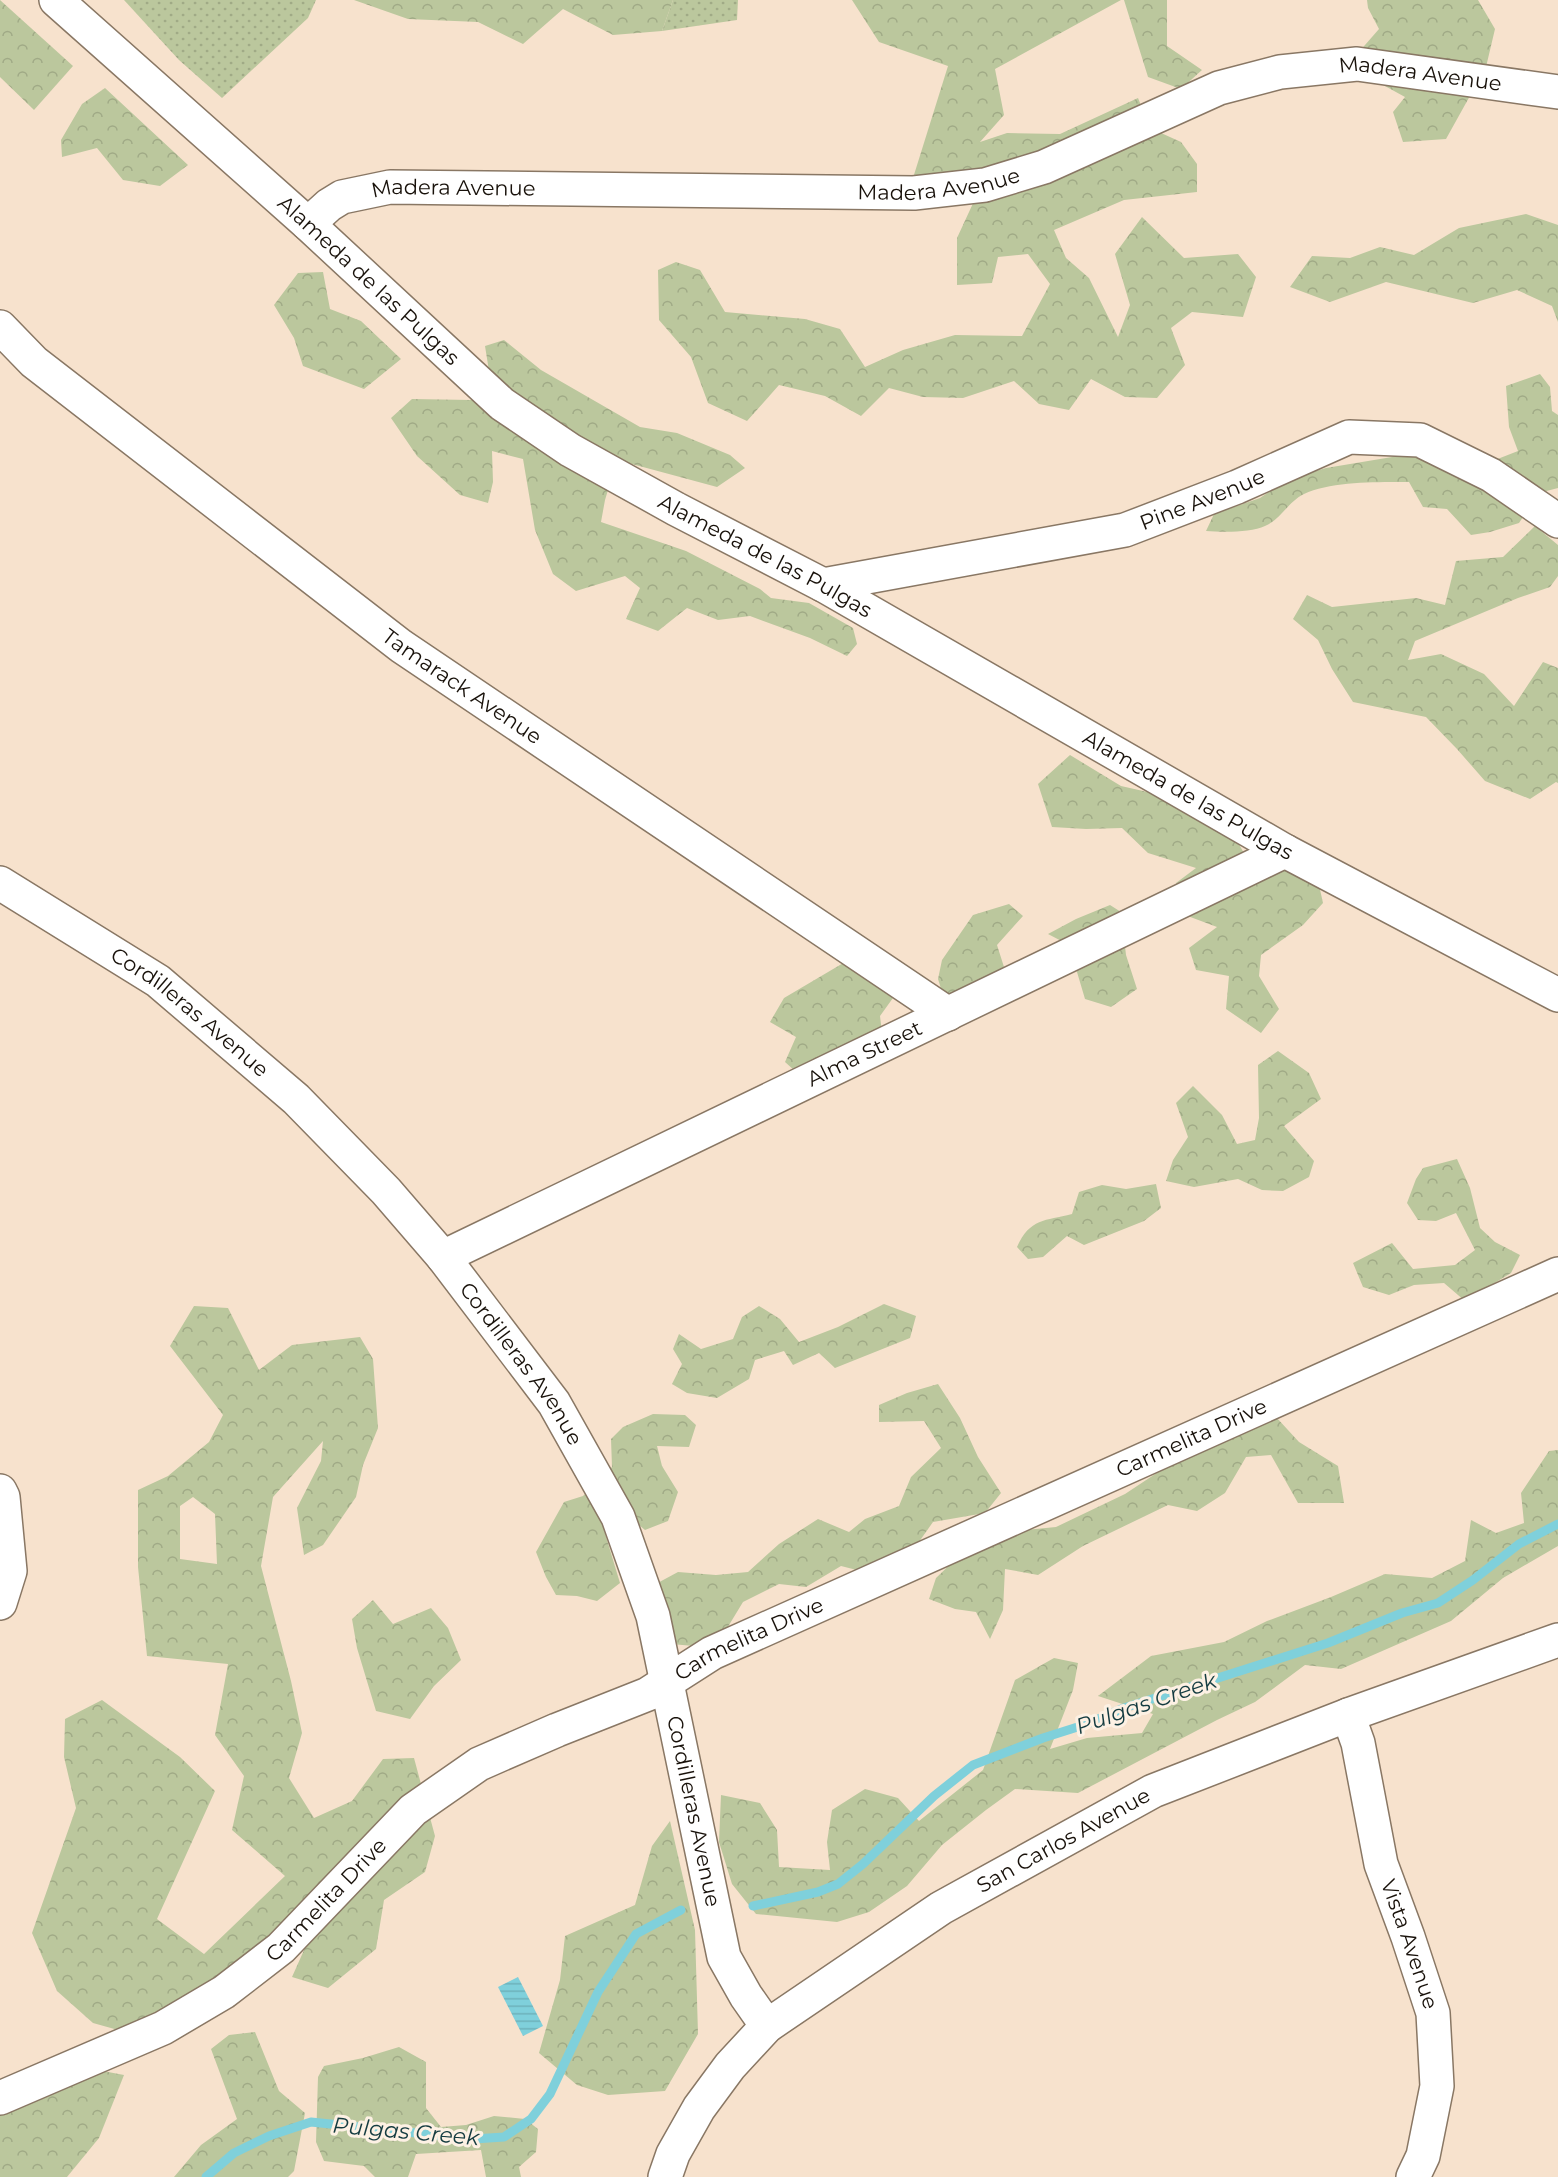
<svg xmlns="http://www.w3.org/2000/svg" width="1558" height="2177" viewBox="0 0 1558 2177" font-family="Montserrat,sans-serif">
  <defs>
    <pattern id="green-dots" width="8" height="8" patternUnits="userSpaceOnUse" patternTransform="scale(1.5)"><rect width="8" height="8" fill="#bbc79d"/><path d="M2 2h.1M6 6h.1" fill="none" stroke="#a0aa86" stroke-width="1.8" stroke-linecap="round"/></pattern>
    <pattern id="forest-crowns" width="20" height="18" patternUnits="userSpaceOnUse" patternTransform="scale(1.5)"><rect width="20" height="18" fill="#bbc79d"/><path d="M2 6a3 3 0 1 1 6 0M12 15a3 3 0 1 1 6 0" fill="none" stroke="#a0aa86"/></pattern>
    <pattern id="water-rules" width="6" height="5" patternUnits="userSpaceOnUse" patternTransform="scale(1.5)"><rect width="6" height="5" fill="#7fd0db"/><path d="M0 2.5h6" fill="none" stroke="#6db2bb"/></pattern>
  </defs>
  <rect width="100%" height="100%" fill="#f7e2cd"/>
  <!-- green -->
  <g fill="url(#green-dots)">
    <path d="M 124,0 L 316,0 L 308,18 L 222,98 L 179,60 Z"/>
    <path d="M 673,0 L 738,0 L 737,20 L 662,31 Z"/>
  </g>
  <!-- forest -->
  <g fill="url(#forest-crowns)" fill-rule="evenodd">
    <path d="M 0,0 L 73,66 L 34,110 L 0,77 Z"/>
    <path d="M 354,0 L 673,0 L 662,31 L 613,35 L 563,9 L 523,44 L 478,22 L 408,19 Z"/>
    <path d="M 852,0 L 1121,0 L 995,69 L 1004,115 L 980,142 L 1007,133 L 1060,134 L 1138,98 L 1150,128 L 1181,142 L 1197,164 L 1197,192 L 1124,200 L 1054,230 L 1066,258 L 1089,278 L 1118,337 L 1130,305 L 1115,254 L 1142,217 L 1184,258 L 1238,254 L 1256,277 L 1243,317 L 1192,312 L 1171,328 L 1185,365 L 1157,398 L 1125,397 L 1091,379 L 1069,410 L 1039,404 L 1014,381 L 963,398 L 923,397 L 889,388 L 861,416 L 825,396 L 779,385 L 747,421 L 708,403 L 691,357 L 659,320 L 658,270 L 676,262 L 700,270 L 725,312 L 805,319 L 840,329 L 865,367 L 903,350 L 955,335 L 1022,336 L 1050,284 L 1028,254 L 998,257 L 992,283 L 957,285 L 957,238 L 975,199 L 913,178 L 948,66 L 879,42 Z"/>
    <path d="M 1124,0 L 1167,0 L 1167,46 L 1202,70 L 1181,89 L 1148,77 Z"/>
    <path d="M 1367,0 L 1478,0 L 1495,29 L 1486,67 L 1446,139 L 1403,142 L 1393,112 L 1405,97 L 1374,80 L 1358,53 L 1379,29 L 1368,8 Z"/>
    <path d="M 105,88 L 188,165 L 160,186 L 123,180 L 97,148 L 62,157 L 61,140 L 82,104 Z"/>
    <path d="M 1526,214 L 1558,225 L 1558,322 L 1552,306 L 1517,290 L 1473,303 L 1386,282 L 1330,302 L 1290,287 L 1312,256 L 1350,258 L 1380,247 L 1414,255 L 1459,228 Z"/>
    <path d="M 323,272 L 330,309 L 361,321 L 401,359 L 364,389 L 303,366 L 294,338 L 274,305 L 298,273 Z"/>
    <path d="M 504,340 L 541,370 L 640,427 L 677,433 L 730,455 L 745,468 L 717,487 L 617,460 L 605,500 L 601,522 L 686,551 L 760,589 L 771,598 L 809,603 L 853,628 L 857,644 L 847,656 L 810,638 L 750,616 L 718,620 L 687,608 L 658,631 L 626,619 L 640,588 L 625,576 L 576,591 L 553,574 L 535,530 L 523,459 L 492,451 L 493,482 L 488,503 L 460,495 L 417,456 L 391,418 L 412,399 L 471,400 L 489,371 L 485,346 Z"/>
    <path d="M 1540,374 L 1550,387 L 1552,411 L 1558,415 L 1558,488 L 1539,493 L 1519,523 L 1490,532 L 1471,535 L 1447,509 L 1423,507 L 1409,482 C 1379,482 1331,481 1304,494 C 1289,501 1280,520 1265,526 C 1251,533 1221,532 1206,531 L 1214,514 L 1260,498 L 1288,479 L 1326,468 L 1416,453 L 1495,460 L 1518,451 L 1509,427 L 1506,386 Z"/>
    <path d="M 1535,526 L 1558,545 L 1558,576 L 1550,587 L 1518,598 L 1415,641 L 1408,660 L 1441,654 L 1484,674 L 1514,706 L 1543,662 L 1558,668 L 1558,783 L 1556,782 L 1530,799 L 1485,781 L 1457,749 L 1426,717 L 1353,702 L 1332,669 L 1318,640 L 1293,619 L 1307,595 L 1332,607 L 1416,598 L 1445,605 L 1456,561 L 1503,557 Z"/>
    <path d="M 1070,755 L 1121,786 L 1152,793 L 1220,824 L 1240,846 L 1259,881 L 1295,866 L 1319,885 L 1323,903 L 1303,925 L 1261,955 L 1259,976 L 1279,1009 L 1261,1033 L 1226,1009 L 1229,976 L 1196,970 L 1189,948 L 1217,927 L 1185,915 L 1176,883 L 1196,868 L 1148,853 L 1122,828 L 1086,829 L 1052,827 L 1038,784 Z"/>
    <path d="M 1009,904 L 1023,916 L 997,945 L 1004,967 L 997,997 L 943,995 L 938,979 L 942,960 L 973,915 Z"/>
    <path d="M 1110,905 L 1121,912 L 1126,955 L 1137,989 L 1111,1007 L 1085,999 L 1069,945 L 1048,934 L 1076,919 Z"/>
    <path d="M 845,962 L 898,991 L 880,1016 L 883,1041 L 795,1071 L 785,1062 L 796,1037 L 770,1022 L 784,998 Z"/>
    <path d="M 1278,1051 L 1309,1073 L 1321,1099 L 1284,1126 L 1314,1161 L 1309,1177 L 1283,1191 L 1262,1190 L 1238,1179 L 1194,1187 L 1166,1181 L 1173,1160 L 1188,1137 L 1176,1103 L 1193,1086 L 1222,1115 L 1237,1144 L 1255,1140 L 1259,1118 L 1258,1065 Z"/>
    <path d="M 1457,1159 L 1470,1188 L 1480,1228 L 1495,1242 L 1520,1255 L 1511,1273 L 1465,1301 L 1444,1283 L 1414,1285 L 1389,1295 L 1363,1287 L 1353,1263 L 1392,1243 L 1413,1269 L 1455,1265 L 1475,1250 L 1456,1213 L 1436,1221 L 1418,1220 L 1407,1203 L 1416,1179 L 1423,1168 Z"/>
    <path d="M 1156,1184 L 1161,1208 L 1144,1221 L 1084,1245 L 1067,1236 L 1043,1257 L 1028,1259 L 1017,1247 C 1030,1218 1045,1221 1072,1214 L 1079,1192 L 1102,1185 L 1126,1189 Z"/>
    <path d="M 884,1304 L 916,1316 L 910,1338 L 835,1368 L 819,1353 L 793,1365 L 784,1351 L 755,1360 L 749,1379 L 717,1398 L 687,1393 L 672,1384 L 682,1364 L 673,1349 L 679,1334 L 701,1349 L 733,1339 L 742,1317 L 759,1306 L 780,1319 L 799,1342 L 838,1327 Z"/>
    <path d="M 194,1306 L 228,1308 L 259,1370 L 292,1345 L 360,1337 L 373,1359 L 378,1428 L 363,1465 L 356,1497 L 323,1545 L 304,1555 L 297,1508 L 321,1461 L 323,1441 L 273,1497 L 261,1566 L 291,1681 L 302,1733 L 289,1778 L 314,1818 L 352,1801 L 383,1759 L 414,1758 L 435,1836 L 425,1872 L 384,1900 L 376,1949 L 328,1988 L 292,1977 L 313,1930 L 189,1997 L 118,2030 L 93,2023 L 57,1991 L 32,1933 L 76,1808 L 64,1757 L 65,1719 L 102,1700 L 180,1757 L 215,1791 L 157,1919 L 204,1954 L 285,1876 L 232,1830 L 244,1776 L 215,1735 L 228,1664 L 147,1656 L 138,1567 L 138,1490 L 168,1476 L 209,1442 L 223,1415 L 170,1346 ZM 193,1497 L 215,1514 L 217,1564 L 180,1559 L 180,1506 Z"/>
    <path d="M 938,1384 L 960,1418 L 978,1457 L 1001,1493 L 985,1513 L 933,1522 L 921,1539 L 900,1581 L 841,1566 L 806,1587 L 779,1584 L 743,1602 L 726,1630 L 694,1646 L 671,1644 L 652,1586 L 678,1572 L 716,1575 L 748,1572 L 779,1544 L 818,1519 L 849,1532 L 865,1519 L 899,1506 L 911,1477 L 941,1448 L 924,1421 L 879,1422 L 879,1405 L 907,1393 Z"/>
    <path d="M 653,1414 L 685,1415 L 696,1425 L 689,1447 L 657,1446 L 662,1466 L 678,1492 L 668,1521 L 645,1530 L 626,1514 L 604,1530 L 620,1583 L 597,1601 L 577,1596 L 556,1595 L 546,1577 L 536,1552 L 564,1502 L 583,1496 L 612,1467 L 611,1439 L 623,1427 Z"/>
    <path d="M 1276,1417 L 1299,1442 L 1338,1466 L 1344,1503 L 1298,1503 L 1271,1455 L 1246,1457 L 1225,1493 L 1197,1511 L 1168,1505 L 1083,1546 L 1038,1575 L 1005,1569 L 1003,1610 L 990,1639 L 976,1612 L 955,1609 L 929,1599 L 936,1578 L 962,1553 L 1025,1530 L 1056,1527 L 1125,1494 L 1190,1451 Z"/>
    <path d="M 1558,1450 L 1558,1546 L 1503,1578 L 1451,1621 L 1341,1669 L 1305,1665 L 1255,1702 L 1217,1720 L 1078,1793 L 1015,1789 L 986,1810 L 942,1845 L 907,1886 L 869,1912 L 837,1922 L 756,1914 L 732,1884 L 719,1842 L 721,1795 L 760,1803 L 777,1830 L 779,1867 L 830,1870 L 827,1842 L 832,1810 L 865,1789 L 898,1798 L 919,1821 L 983,1770 L 1015,1680 L 1054,1658 L 1078,1663 L 1073,1690 L 1050,1749 L 1087,1738 L 1142,1733 L 1153,1714 L 1098,1696 L 1151,1656 L 1224,1642 L 1267,1621 L 1331,1597 L 1385,1574 L 1432,1578 L 1465,1561 L 1471,1520 L 1496,1533 L 1524,1523 L 1521,1493 L 1549,1451 Z"/>
    <path d="M 373,1600 L 393,1624 L 431,1608 L 448,1628 L 461,1660 L 434,1686 L 410,1719 L 376,1711 L 357,1648 L 352,1619 Z"/>
    <path d="M 670,1821 L 695,1930 L 698,2034 L 665,2091 L 608,2095 L 577,2085 L 539,2053 L 560,1980 L 565,1936 L 635,1905 L 652,1846 Z"/>
    <path d="M 255,2032 L 279,2091 L 305,2113 L 294,2171 L 288,2177 L 174,2177 L 201,2145 L 237,2119 L 211,2049 L 229,2035 Z"/>
    <path d="M 399,2047 L 426,2062 L 426,2108 L 441,2127 L 466,2125 L 494,2116 L 525,2119 L 538,2129 L 536,2152 L 519,2167 L 521,2177 L 486,2177 L 481,2150 L 416,2154 L 408,2177 L 375,2177 L 364,2166 L 324,2161 L 316,2142 L 318,2077 L 324,2066 L 363,2058 Z"/>
    <path d="M 45,2060 L 124,2075 L 99,2138 L 67,2177 L 0,2177 L 0,2082 Z"/>
  </g>
  <!-- water -->
  <path fill="url(#water-rules)" d="M 518,1977 L 543,2026 L 523,2036 L 498,1987 Z"/>
  <g fill="none" stroke-linecap="round" stroke-linejoin="round">
    <!-- stream -->
    <g stroke="#7fd0db" stroke-width="9">
      <path d="M 753,1906 L 818,1892 L 838,1884 L 863,1864 L 934,1796 L 973,1765 L 1043,1738 L 1087,1724 L 1124,1708 L 1328,1643 L 1402,1613 L 1438,1603 L 1473,1580 L 1519,1544 L 1558,1524"/>
      <path d="M 206,2177 L 234,2153 L 269,2136 L 311,2122 L 474,2139 L 504,2137 L 531,2119 L 550,2094 L 598,1992 L 636,1934 L 681,1910"/>
    </g>
    <!-- street casing -->
    <g stroke="#897764" stroke-width="36">
      <g id="street">
        <path id="s1" d="M 308,224 L 329,205 L 342,197 L 390,187 L 914,193 L 985,185 L 1044,167 L 1219,88 L 1280,72 L 1357,64 L 1558,92"/>
        <path id="s2" d="M 0,327 L 34,362 L 401,646 L 948,1014"/>
        <path id="s3" d="M 823,585 L 1125,530 L 1237,487 L 1349,437 L 1420,440 L 1491,475 L 1558,521"/>
        <path id="s4" d="M 0,883 L 158,981 L 296,1099 L 386,1191 L 443,1257 L 554,1403 L 618,1517 L 653,1616 L 724,1957 L 746,1996 L 767,2026"/>
        <path id="s5" d="M 443,1257 L 1285,851"/>
        <path d="M 0,1491 L 3,1497 L 10,1571 L 0,1603"/>
        <path id="s6" d="M 1348,1715 L 1358,1743 L 1381,1864 L 1408,1937 L 1433,2013 L 1437,2086 L 1423,2156 L 1413,2177"/>
        <path id="s7" d="M 0,2098 L 163,2028 L 224,1992 L 281,1948 L 413,1810 L 479,1764 L 557,1730 L 648,1694 L 712,1653 L 1558,1274"/>
      </g>
    </g>
    <!-- secondary casing -->
    <g stroke="#897764" stroke-width="36">
      <g id="secondary">
        <path id="s8" d="M 56,0 L 308,224 L 502,404 L 570,450 L 676,509 L 823,585 L 1285,851 L 1558,995"/>
        <path id="s9" d="M 665,2177 L 673,2154 L 699,2108 L 730,2066 L 767,2026 L 941,1908 L 1153,1791 L 1348,1715 L 1558,1640"/>
      </g>
    </g>
    <!-- street -->
    <use href="#street" stroke="#fff" stroke-width="33"/>
    <!-- secondary -->
    <use href="#secondary" stroke="#fff" stroke-width="33"/>
  </g>
  <g text-anchor="middle" stroke-width="6" stroke-linejoin="round" paint-order="stroke">
    <!-- street labels -->
    <g font-size="21" fill="#18110a" stroke="#fdf1e4">
      <text dy="7" stroke="none"><textPath href="#s1" startOffset="1146">Madera Avenue</textPath></text>
      <text dy="7" stroke="none"><textPath href="#s1" startOffset="642">Madera Avenue</textPath></text>
      <text dy="7" stroke="none"><textPath href="#s1" startOffset="156">Madera Avenue</textPath></text>
      <text dy="7" stroke="none"><textPath href="#s8" startOffset="420">Alameda de las Pulgas</textPath></text>
      <text dy="7" stroke="none"><textPath href="#s3" startOffset="390">Pine Avenue</textPath></text>
      <text dy="7" stroke="none"><textPath href="#s8" startOffset="906">Alameda de las Pulgas</textPath></text>
      <text dy="7" stroke="none"><textPath href="#s2" startOffset="586">Tamarack Avenue</textPath></text>
      <text dy="7" stroke="none"><textPath href="#s8" startOffset="1392">Alameda de las Pulgas</textPath></text>
      <text dy="7" stroke="none"><textPath href="#s4" startOffset="230">Cordilleras Avenue</textPath></text>
      <text dy="7" stroke="none"><textPath href="#s5" startOffset="468">Alma Street</textPath></text>
      <text dy="7" stroke="none"><textPath href="#s4" startOffset="716">Cordilleras Avenue</textPath></text>
      <text dy="7" stroke="none"><textPath href="#s7" startOffset="1376">Carmelita Drive</textPath></text>
      <text dy="7" stroke="none"><textPath href="#s7" startOffset="890">Carmelita Drive</textPath></text>
      <text dy="7" stroke="none"><textPath href="#s4" startOffset="1202">Cordilleras Avenue</textPath></text>
      <text dy="7" stroke="none"><textPath href="#s9" startOffset="534">San Carlos Avenue</textPath></text>
      <text dy="7" stroke="none"><textPath href="#s7" startOffset="386">Carmelita Drive</textPath></text>
      <text dy="7" stroke="none"><textPath href="#s6" startOffset="238">Vista Avenue</textPath></text>
    </g>
    <!-- water labels -->
    <g font-size="22" font-style="italic" fill="#143b40" stroke="#fdf1e4">
      <text transform="translate(1146 1703) rotate(-19)" y="8">Pulgas Creek</text>
      <text transform="translate(406 2131) rotate(5)" y="8">Pulgas Creek</text>
    </g>
  </g>
</svg>
